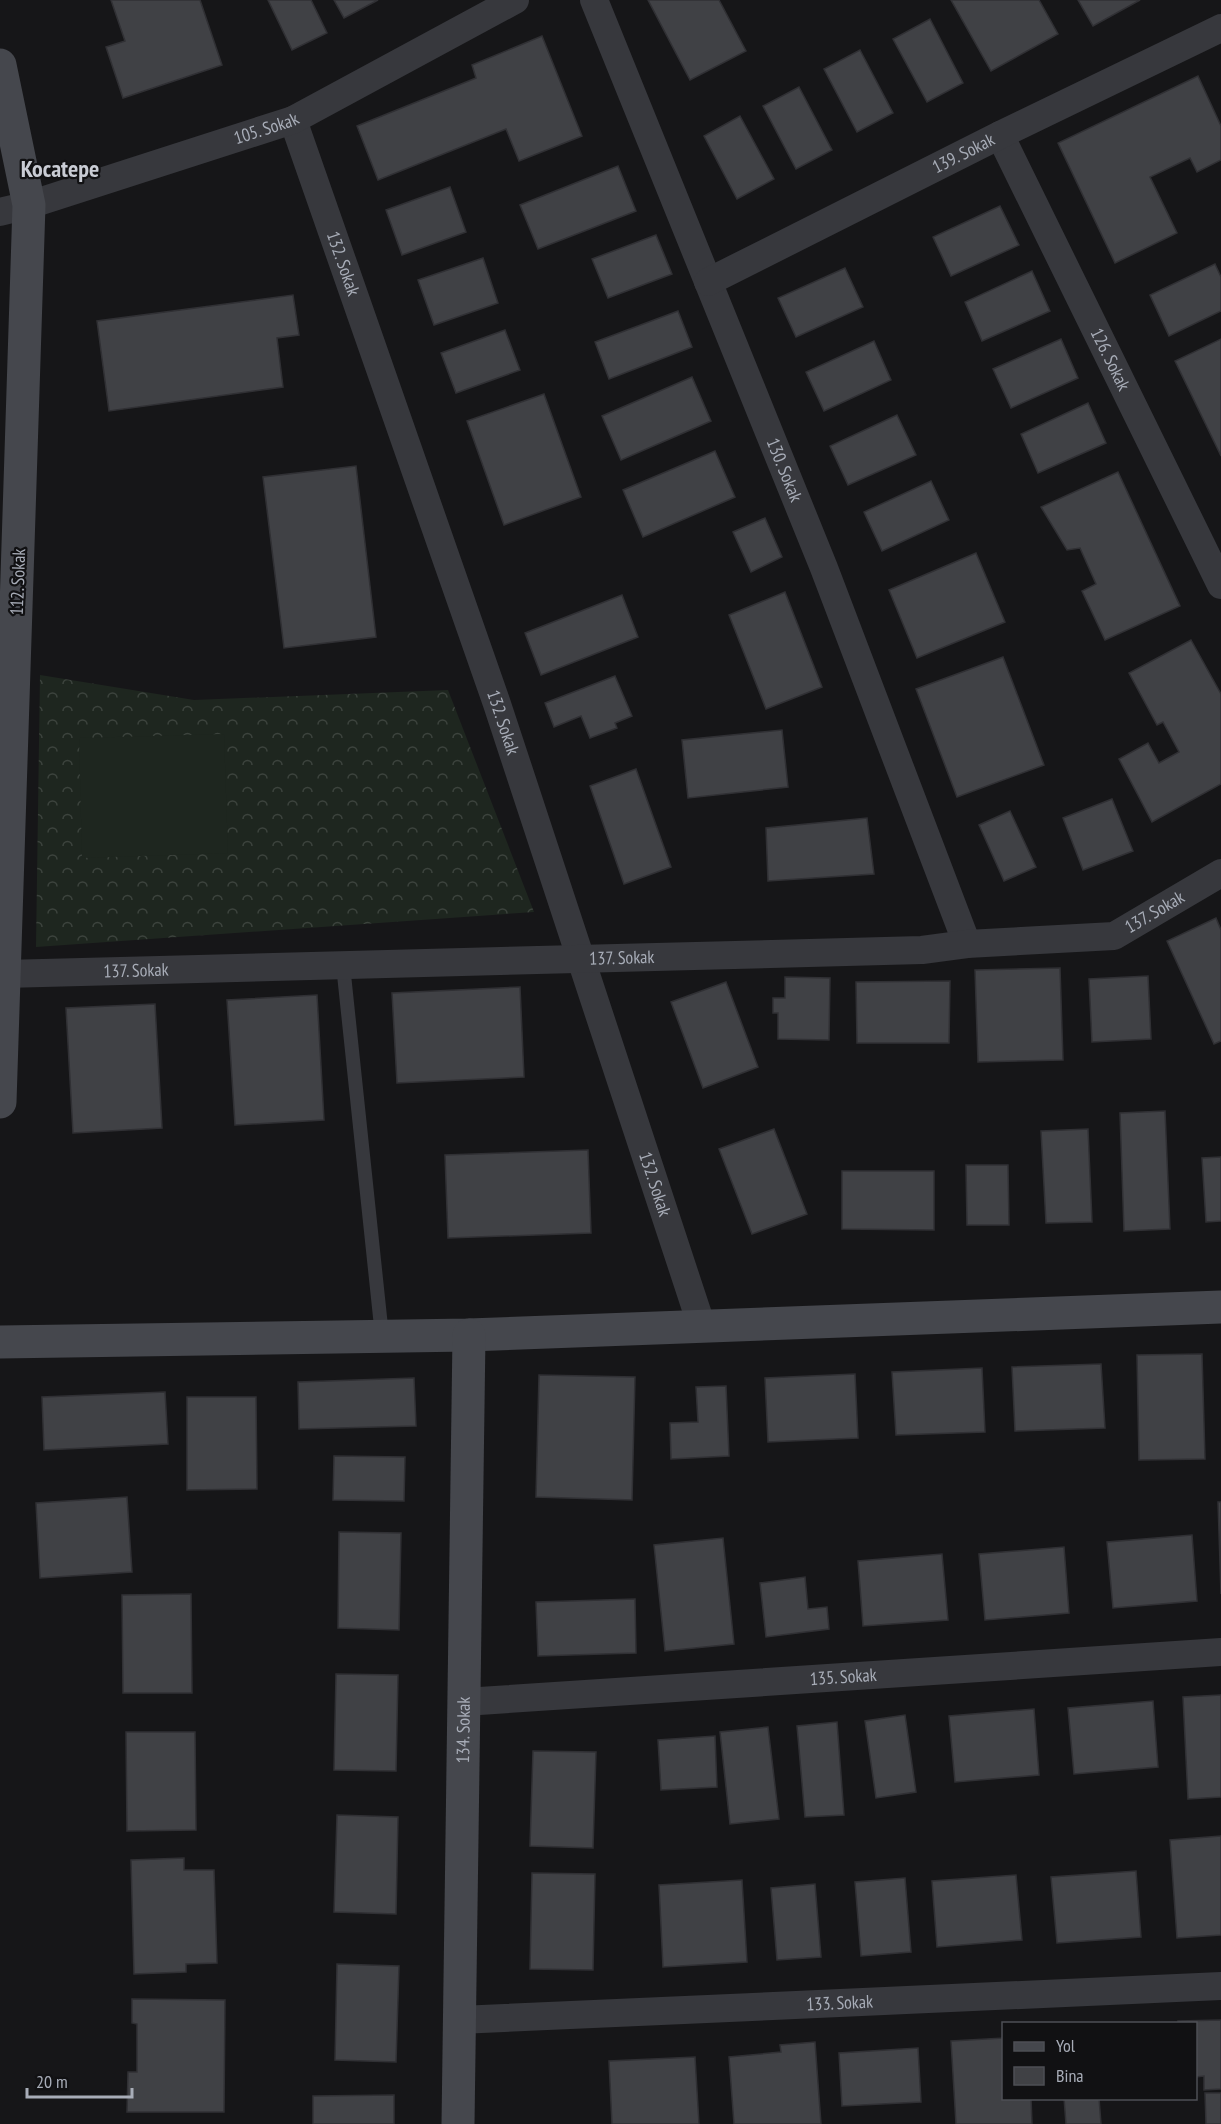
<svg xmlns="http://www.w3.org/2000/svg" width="1221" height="2124" viewBox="0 0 1221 2124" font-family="'PT Sans Narrow',sans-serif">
  <defs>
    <pattern id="forest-crowns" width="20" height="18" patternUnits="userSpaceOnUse" patternTransform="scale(1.5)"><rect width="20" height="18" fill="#1e261f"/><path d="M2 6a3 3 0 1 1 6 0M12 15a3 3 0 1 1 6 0" fill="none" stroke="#3c433d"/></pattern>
  </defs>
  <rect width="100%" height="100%" fill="#161618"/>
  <!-- forest -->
  <path fill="url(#forest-crowns)" d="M 40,675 L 194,700 L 448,690 L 534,912 L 36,947 Z"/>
  <!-- pitch -->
  <path fill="#1e261f" d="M 224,734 L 228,853 L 82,858 L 79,738 Z"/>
  <!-- building -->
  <g fill="#404145" stroke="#303034" stroke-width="1.5">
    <path d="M 111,0 L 200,0 L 222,65 L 123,98 L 106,47 L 125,41 Z"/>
    <path d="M 268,0 L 311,0 L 327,33 L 292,50 Z"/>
    <path d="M 334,0 L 378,0 L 344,18 Z"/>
    <path d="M 648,0 L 719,0 L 746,51 L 690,80 Z"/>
    <path d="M 951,0 L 1039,0 L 1058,34 L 991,71 Z"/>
    <path d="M 1078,0 L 1140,0 L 1093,26 Z"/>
    <path d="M 930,19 L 963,83 L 927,102 L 893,39 Z"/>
    <path d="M 542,36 L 582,136 L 519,161 L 506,129 L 378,180 L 357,126 L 476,78 L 472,65 Z"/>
    <path d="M 860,50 L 893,113 L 857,132 L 824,69 Z"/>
    <path d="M 1198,76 L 1221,126 L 1221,160 L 1197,172 L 1190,158 L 1150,177 L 1177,233 L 1115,263 L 1058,143 Z"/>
    <path d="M 799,87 L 832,150 L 796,169 L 763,106 Z"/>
    <path d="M 740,116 L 774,179 L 737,199 L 704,136 Z"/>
    <path d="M 618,166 L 636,211 L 538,249 L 520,205 Z"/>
    <path d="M 450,187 L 466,232 L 402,255 L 386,210 Z"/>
    <path d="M 1000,206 L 1019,245 L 951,276 L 933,237 Z"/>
    <path d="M 656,235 L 672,274 L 608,298 L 592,259 Z"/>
    <path d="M 483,258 L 498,303 L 434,325 L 418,280 Z"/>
    <path d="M 1215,264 L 1221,277 L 1221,311 L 1169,336 L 1150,295 Z"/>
    <path d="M 845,268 L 863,307 L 796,337 L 778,298 Z"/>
    <path d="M 1032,271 L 1050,311 L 982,341 L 965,302 Z"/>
    <path d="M 293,295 L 299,335 L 277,338 L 283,387 L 109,411 L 97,321 Z"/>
    <path d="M 678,311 L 692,347 L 609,379 L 595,342 Z"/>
    <path d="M 505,330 L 520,370 L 456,393 L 441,353 Z"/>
    <path d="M 1061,339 L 1078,378 L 1011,408 L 993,369 Z"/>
    <path d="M 1221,339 L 1221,456 L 1175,361 Z"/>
    <path d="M 874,341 L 891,380 L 824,411 L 806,372 Z"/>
    <path d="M 692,377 L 711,421 L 621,460 L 602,416 Z"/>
    <path d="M 544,394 L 581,497 L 504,525 L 467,421 Z"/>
    <path d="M 1088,403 L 1106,443 L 1038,473 L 1021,434 Z"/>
    <path d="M 897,415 L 916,455 L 848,485 L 830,446 Z"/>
    <path d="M 715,451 L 735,497 L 643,537 L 623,490 Z"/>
    <path d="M 356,466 L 376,637 L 284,648 L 263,477 Z"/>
    <path d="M 1118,472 L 1180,606 L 1105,640 L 1082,591 L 1096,584 L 1080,548 L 1067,550 L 1041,507 Z"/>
    <path d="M 931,481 L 949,520 L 882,551 L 864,512 Z"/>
    <path d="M 765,518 L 782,557 L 751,572 L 733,532 Z"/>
    <path d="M 976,553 L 1005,622 L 917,658 L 889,590 Z"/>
    <path d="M 785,592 L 822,687 L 766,709 L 729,615 Z"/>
    <path d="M 622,595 L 638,637 L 541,675 L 525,633 Z"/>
    <path d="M 1191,640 L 1221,694 L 1221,784 L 1152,822 L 1119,759 L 1148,743 L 1159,763 L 1179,752 L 1163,722 L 1157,725 L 1129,673 Z"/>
    <path d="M 1003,657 L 1044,765 L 957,797 L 916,689 Z"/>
    <path d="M 615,676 L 632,716 L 615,723 L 617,728 L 590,738 L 581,716 L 554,727 L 545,703 Z"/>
    <path d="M 782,730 L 788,787 L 688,798 L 682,740 Z"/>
    <path d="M 636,769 L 671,867 L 624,884 L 590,786 Z"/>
    <path d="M 1112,799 L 1133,851 L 1083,870 L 1063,818 Z"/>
    <path d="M 1010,811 L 1036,867 L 1004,881 L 979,825 Z"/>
    <path d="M 867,818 L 874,874 L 768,881 L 766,828 Z"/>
    <path d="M 1216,918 L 1221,930 L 1221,1041 L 1214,1044 L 1167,941 Z"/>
    <path d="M 1060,968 L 1063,1060 L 978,1062 L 975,970 Z"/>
    <path d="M 1148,976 L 1151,1039 L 1092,1042 L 1089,979 Z"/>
    <path d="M 785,977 L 830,978 L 829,1040 L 778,1039 L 778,1013 L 773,1013 L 773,998 L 785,998 Z"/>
    <path d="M 950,981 L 949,1043 L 857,1043 L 856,982 Z"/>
    <path d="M 726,982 L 758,1067 L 703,1088 L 671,1002 Z"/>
    <path d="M 520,987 L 524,1077 L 397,1083 L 392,993 Z"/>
    <path d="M 317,995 L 324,1120 L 235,1125 L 227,1000 Z"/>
    <path d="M 155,1004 L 162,1128 L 73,1133 L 66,1008 Z"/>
    <path d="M 1165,1111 L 1170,1229 L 1124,1231 L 1120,1113 Z"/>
    <path d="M 774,1129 L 807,1214 L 752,1234 L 719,1149 Z"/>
    <path d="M 1088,1129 L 1092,1222 L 1046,1223 L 1041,1131 Z"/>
    <path d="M 588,1150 L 591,1233 L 448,1238 L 445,1155 Z"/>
    <path d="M 1221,1157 L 1221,1221 L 1206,1222 L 1202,1158 Z"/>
    <path d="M 966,1165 L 1008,1165 L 1009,1225 L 967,1225 Z"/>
    <path d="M 842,1171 L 934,1171 L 934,1230 L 842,1229 Z"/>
    <path d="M 1202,1354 L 1205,1459 L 1139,1460 L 1137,1355 Z"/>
    <path d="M 1101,1364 L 1105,1428 L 1015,1431 L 1012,1367 Z"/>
    <path d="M 982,1368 L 985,1432 L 896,1435 L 892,1372 Z"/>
    <path d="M 855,1374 L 858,1438 L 768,1442 L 765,1378 Z"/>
    <path d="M 539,1375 L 635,1377 L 632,1500 L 536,1497 Z"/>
    <path d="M 414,1378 L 416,1426 L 299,1429 L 298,1382 Z"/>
    <path d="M 726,1386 L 729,1456 L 671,1459 L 670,1423 L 698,1422 L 696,1387 Z"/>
    <path d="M 165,1392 L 168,1444 L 44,1450 L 42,1397 Z"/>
    <path d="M 187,1397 L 256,1397 L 257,1489 L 187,1490 Z"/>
    <path d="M 334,1456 L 405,1457 L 404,1501 L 333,1500 Z"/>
    <path d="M 127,1497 L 132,1572 L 40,1578 L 36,1503 Z"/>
    <path d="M 1218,1502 L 1221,1502 L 1221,1594 Z"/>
    <path d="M 339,1532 L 401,1533 L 399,1630 L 338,1628 Z"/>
    <path d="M 1192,1535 L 1197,1601 L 1113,1608 L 1107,1542 Z"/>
    <path d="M 723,1538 L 734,1644 L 665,1651 L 654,1545 Z"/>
    <path d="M 1064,1547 L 1069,1613 L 985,1620 L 979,1554 Z"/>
    <path d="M 942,1554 L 948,1620 L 863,1626 L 858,1561 Z"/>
    <path d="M 805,1577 L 808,1609 L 827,1607 L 829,1629 L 766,1637 L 760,1583 Z"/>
    <path d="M 191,1594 L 192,1693 L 123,1693 L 122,1595 Z"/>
    <path d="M 635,1599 L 636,1653 L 538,1656 L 536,1602 Z"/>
    <path d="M 336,1674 L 398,1675 L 396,1771 L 334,1770 Z"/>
    <path d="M 1221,1695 L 1221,1797 L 1188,1799 L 1183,1697 Z"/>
    <path d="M 1153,1701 L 1158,1767 L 1074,1774 L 1068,1708 Z"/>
    <path d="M 1034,1709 L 1039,1775 L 955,1782 L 949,1716 Z"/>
    <path d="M 905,1715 L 916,1792 L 876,1798 L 865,1721 Z"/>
    <path d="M 837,1722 L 844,1815 L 805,1817 L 797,1726 Z"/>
    <path d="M 768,1727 L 779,1819 L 730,1824 L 720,1732 Z"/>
    <path d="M 126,1732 L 195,1732 L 196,1830 L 127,1831 Z"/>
    <path d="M 715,1736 L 717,1787 L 661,1790 L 658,1740 Z"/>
    <path d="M 533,1751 L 596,1752 L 593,1848 L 530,1846 Z"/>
    <path d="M 337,1815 L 398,1817 L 396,1914 L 334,1912 Z"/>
    <path d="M 1221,1836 L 1221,1935 L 1177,1938 L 1170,1840 Z"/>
    <path d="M 184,1858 L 184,1870 L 214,1870 L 217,1963 L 186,1964 L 186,1972 L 134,1974 L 131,1860 Z"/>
    <path d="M 1136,1871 L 1141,1937 L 1057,1943 L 1051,1877 Z"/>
    <path d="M 532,1873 L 595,1874 L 593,1970 L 530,1969 Z"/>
    <path d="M 1016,1875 L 1022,1940 L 937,1947 L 932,1881 Z"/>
    <path d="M 905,1878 L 911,1952 L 861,1956 L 855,1882 Z"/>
    <path d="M 742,1880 L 747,1962 L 663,1967 L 659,1885 Z"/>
    <path d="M 815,1884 L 821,1957 L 777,1960 L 771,1888 Z"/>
    <path d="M 337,1964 L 399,1966 L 396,2062 L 335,2060 Z"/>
    <path d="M 132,1999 L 225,2000 L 224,2112 L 127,2112 L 128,2072 L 137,2072 L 137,2024 L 132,2023 Z"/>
    <path d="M 1221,2020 L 1221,2089 L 1204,2090 L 1204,2076 L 1196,2077 L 1196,2024 L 1178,2024 L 1178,2021 Z"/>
    <path d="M 1004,2038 L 1004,2098 L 1031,2098 L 1032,2124 L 956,2124 L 951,2041 Z"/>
    <path d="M 815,2042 L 821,2124 L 734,2124 L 729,2057 L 781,2052 L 780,2045 Z"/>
    <path d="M 918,2048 L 921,2102 L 842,2106 L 839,2053 Z"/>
    <path d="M 695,2057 L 699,2124 L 612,2124 L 609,2061 Z"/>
    <path d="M 1205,2093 L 1221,2093 L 1221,2124 L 1206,2124 Z"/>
    <path d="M 394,2095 L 394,2124 L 313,2124 L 313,2096 Z"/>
    <path d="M 1064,2098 L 1099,2098 L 1101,2124 L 1066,2124 Z"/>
  </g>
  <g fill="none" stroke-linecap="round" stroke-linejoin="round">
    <!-- lane -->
    <path stroke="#37383d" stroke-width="14" d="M 343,965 L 382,1336"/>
    <!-- street -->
    <g stroke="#37383d" stroke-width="28">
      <path id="s1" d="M 594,0 L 824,568 L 967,944"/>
      <path id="s2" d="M 293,120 L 497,704 L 702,1327"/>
      <path id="s3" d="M 1000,135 L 1221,585"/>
      <path id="s4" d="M 0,212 L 29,205 L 293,120 L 515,0"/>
      <path id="s5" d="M 708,282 L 1000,135 L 1221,28"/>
      <path id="s6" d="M 4,974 L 922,950 L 967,944 L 1114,936 L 1221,873"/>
      <path id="s7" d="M 464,1702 L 1221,1652"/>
      <path id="s8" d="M 459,2020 L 1221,1986"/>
    </g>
    <!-- secondary -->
    <g stroke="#45474d" stroke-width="33">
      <path d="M 0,65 L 29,205 L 0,1102"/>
      <path d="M 0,1342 L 469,1335 L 1221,1307"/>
      <path id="s9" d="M 458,2124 L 469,1335"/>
    </g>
  </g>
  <g text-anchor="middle" stroke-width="4.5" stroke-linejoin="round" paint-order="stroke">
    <!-- street labels -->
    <g font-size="18" fill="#a8adb8" stroke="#111113">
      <text dy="6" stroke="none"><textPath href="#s4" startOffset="279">105. Sokak</textPath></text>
      <text dy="6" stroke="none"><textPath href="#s5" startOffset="286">139. Sokak</textPath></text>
      <text dy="6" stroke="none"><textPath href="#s2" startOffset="152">132. Sokak</textPath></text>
      <text dy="6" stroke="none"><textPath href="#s3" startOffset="250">126. Sokak</textPath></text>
      <text dy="6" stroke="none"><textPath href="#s1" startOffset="507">130. Sokak</textPath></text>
      <text transform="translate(18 582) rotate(-88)" y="6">112. Sokak</text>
      <text dy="6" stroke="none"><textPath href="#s2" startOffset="638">132. Sokak</textPath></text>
      <text dy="6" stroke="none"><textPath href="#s6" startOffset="1158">137. Sokak</textPath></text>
      <text dy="6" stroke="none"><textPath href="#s6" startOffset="618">137. Sokak</textPath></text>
      <text dy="6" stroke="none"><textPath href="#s6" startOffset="132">137. Sokak</textPath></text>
      <text dy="6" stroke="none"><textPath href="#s2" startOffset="1124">132. Sokak</textPath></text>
      <text dy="6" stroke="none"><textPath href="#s7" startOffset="380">135. Sokak</textPath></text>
      <text dy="6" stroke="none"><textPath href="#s9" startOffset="394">134. Sokak</textPath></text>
      <text dy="6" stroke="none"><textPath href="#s8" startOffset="381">133. Sokak</textPath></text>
    </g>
    <!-- district labels -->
    <g font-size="24" font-weight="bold" fill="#c9ccd4" stroke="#111113">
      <text x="60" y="177">Kocatepe</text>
    </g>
  </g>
  <!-- legend -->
  <rect x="1002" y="2022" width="195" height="78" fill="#111113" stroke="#4d4f55" stroke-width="1.5"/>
  <rect x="1014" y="2042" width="30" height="9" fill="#45474d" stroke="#4d4f55" stroke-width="1.5"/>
  <text x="1056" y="2052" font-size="18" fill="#a8adb8">Yol</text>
  <rect x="1014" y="2067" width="30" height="18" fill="#404145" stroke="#4d4f55" stroke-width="1.5"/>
  <text x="1056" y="2082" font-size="18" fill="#a8adb8">Bina</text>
  <!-- scale -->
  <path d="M27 2088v9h105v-9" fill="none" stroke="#a8adb8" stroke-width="3"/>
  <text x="36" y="2088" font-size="18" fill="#a8adb8" stroke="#111113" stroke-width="4.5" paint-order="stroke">20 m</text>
</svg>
